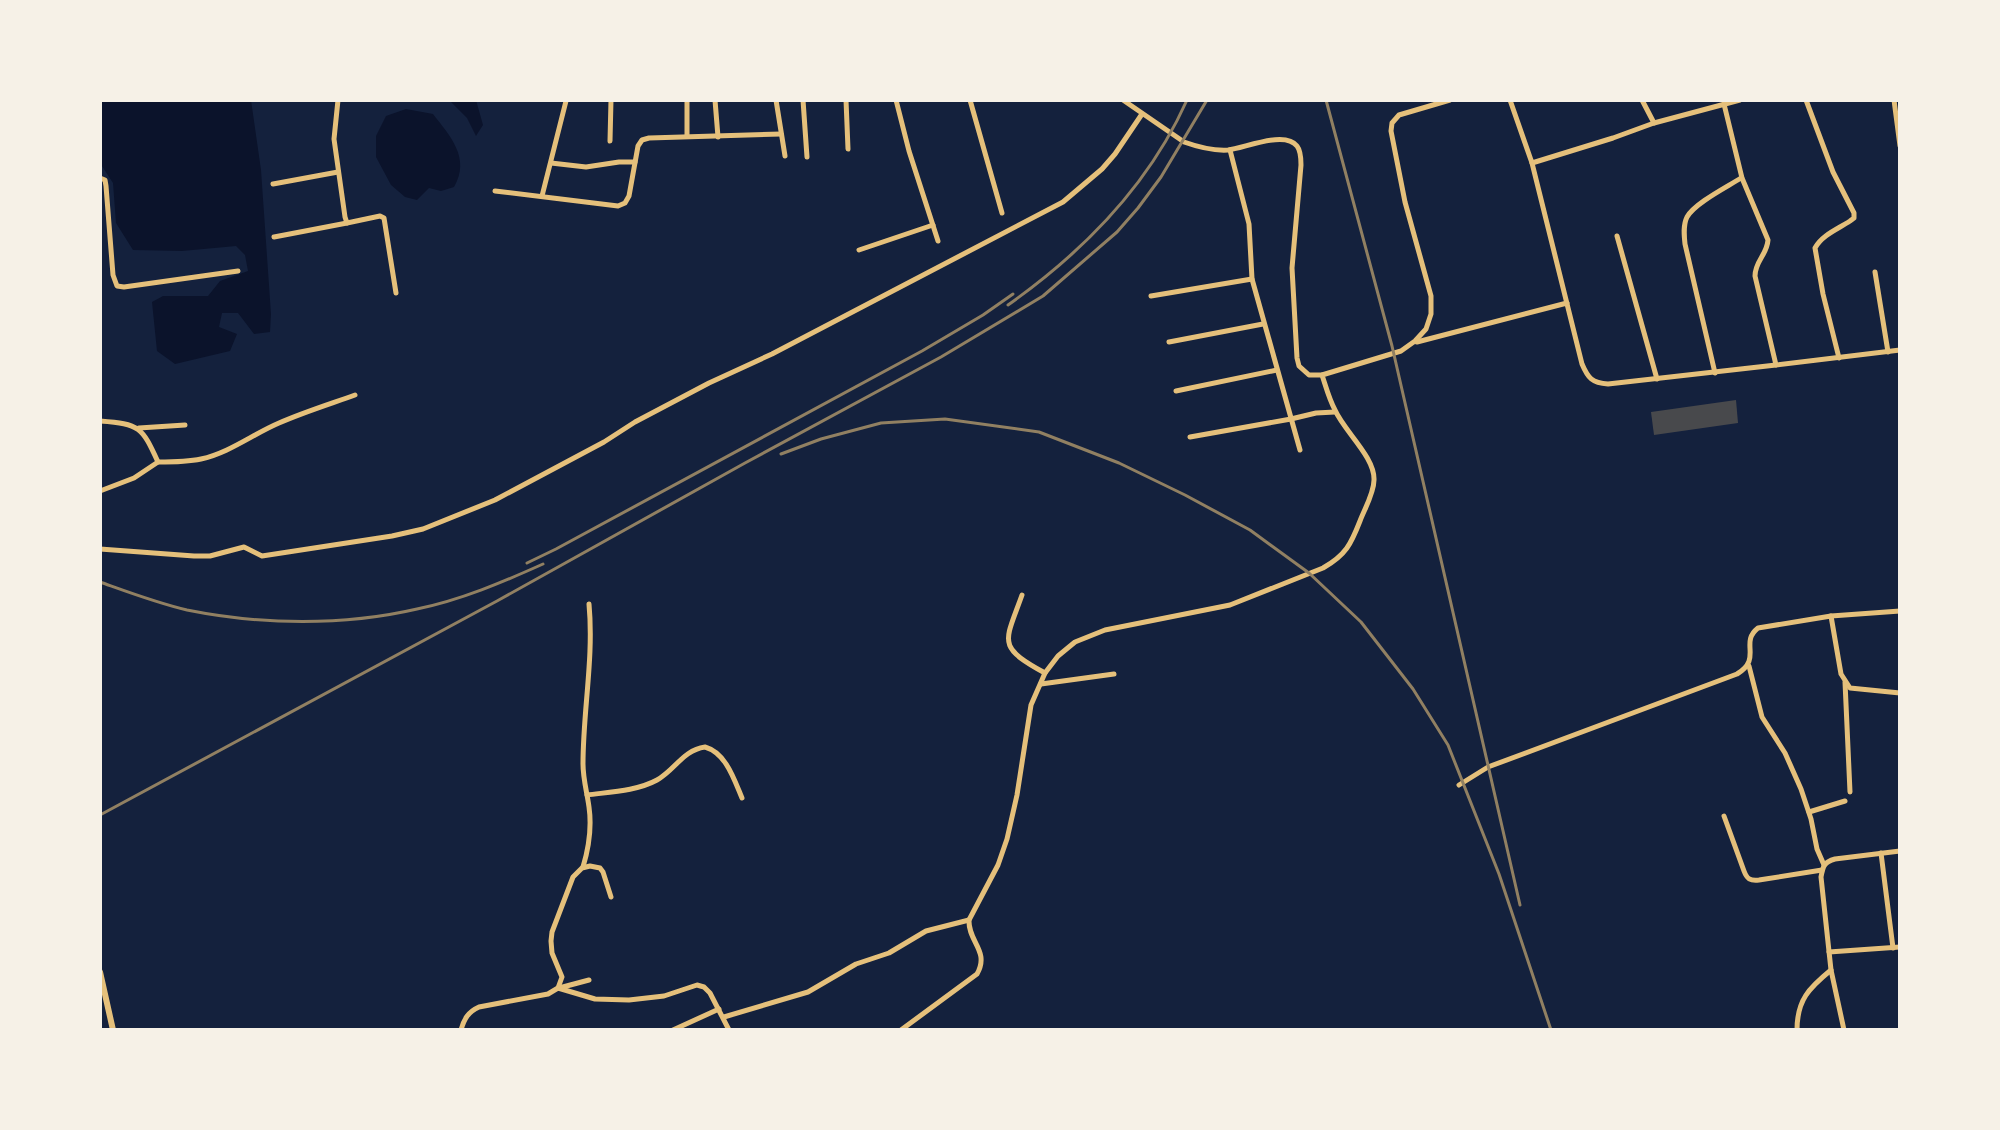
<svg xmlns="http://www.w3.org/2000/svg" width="2000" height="1130" viewBox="0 0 2000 1130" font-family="Inter,sans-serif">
  <rect width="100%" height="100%" fill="#14213d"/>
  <!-- water -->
  <g fill="#0b132b">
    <path d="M 100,100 L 251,100 L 261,170 L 271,314 L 270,332 L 254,334 L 238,313 L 222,313 L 219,327 L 237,334 L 230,351 L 175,364 L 157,351 L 152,302 L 163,296 L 208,296 L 220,281 L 248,271 L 245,255 L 236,246 L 182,251 L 133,250 L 116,223 L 113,183 L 100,163 Z"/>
    <path d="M 449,100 L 476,100 L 483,125 L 476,136 L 467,118 Z"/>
    <path d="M 406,109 L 433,114 C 450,136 471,158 454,187 L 441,191 L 429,188 L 417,200 L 405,197 L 391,185 L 376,157 L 376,136 L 386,116 Z"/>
  </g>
  <!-- building -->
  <path fill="#48494c" d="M 1736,400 L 1738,423 L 1654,435 L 1651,412 Z"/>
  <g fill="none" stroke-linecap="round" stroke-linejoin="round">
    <!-- minor -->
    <g stroke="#e5c07b" stroke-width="5">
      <path d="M 338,100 L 334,139 L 345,217 L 347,223 L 380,216 L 384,218 L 396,293"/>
      <path d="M 687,100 L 687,136"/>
      <path d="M 715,100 L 718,137"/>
      <path d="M 776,100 L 785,156"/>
      <path d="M 803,100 L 807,157"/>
      <path d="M 846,100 L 848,149"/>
      <path d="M 896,100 L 909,151 L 938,241"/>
      <path d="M 970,100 L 1002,213"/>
      <path d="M 1123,100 L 1184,142 C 1198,147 1212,151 1228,150 C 1245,148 1285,130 1297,146 C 1301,151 1301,159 1301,165 L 1292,268 L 1297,358 L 1299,366 L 1309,375 L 1322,375"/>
      <path d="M 1510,100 L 1532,163 L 1613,138 L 1654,123 L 1740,100"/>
      <path d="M 1642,100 L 1654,123"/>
      <path d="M 1806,100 L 1833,172 L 1854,213 L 1854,218 L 1850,221 C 1838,229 1822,235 1815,248 L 1823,294 L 1839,358"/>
      <path d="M 1894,100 L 1900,146"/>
      <path d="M 1724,104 L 1742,178 L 1768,240 C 1767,255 1755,261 1755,276 L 1776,365 L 1900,350"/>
      <path d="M 610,141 L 611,100"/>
      <path d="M 1230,150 L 1249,224 L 1252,279 L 1300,450"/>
      <path d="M 551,163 L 586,167 L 619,162 L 635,162"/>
      <path d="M 1532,163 L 1582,364 C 1588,378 1592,383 1608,384 L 1776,365"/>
      <path d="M 100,178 L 105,180 L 106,186 L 113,275 L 117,286 L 124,287 L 238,271"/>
      <path d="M 273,184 L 338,172"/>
      <path d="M 495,191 L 618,206 L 625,203 L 629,196 L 638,146 L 642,140 L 649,138 L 781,134"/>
      <path d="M 542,196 L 566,101"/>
      <path d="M 1617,236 L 1657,379"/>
      <path d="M 274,237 L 347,223"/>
      <path d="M 859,250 L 933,225"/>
      <path d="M 1875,272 L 1888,352"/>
      <path d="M 1151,296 L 1252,279"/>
      <path d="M 1169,342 L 1263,324"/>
      <path d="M 1417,342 L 1567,303"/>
      <path d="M 1715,373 L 1685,244 C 1684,235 1683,225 1687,217 C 1695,203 1727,187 1741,178"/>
      <path d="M 1176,391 L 1277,370"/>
      <path d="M 100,421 C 140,424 142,427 158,462 L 134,478 L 100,491"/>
      <path d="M 139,428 L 185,425"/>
      <path d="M 1190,437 L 1291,419 L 1316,413 L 1335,412"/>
      <path d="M 158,462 C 172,462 187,462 201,459 C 229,453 253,434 279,423 C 304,412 330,404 355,395"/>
      <path d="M 100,549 L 194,556 L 210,556 L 244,547 L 262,556 L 392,536 L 423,529 L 495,500 L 604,442 L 635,422 L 709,383 L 772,354 L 1063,202 L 1102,169 L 1115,154 L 1142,114"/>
      <path d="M 1022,595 C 1005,643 996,646 1045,673"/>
      <path d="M 1831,616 L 1841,674 L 1850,688 L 1900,693"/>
      <path d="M 1749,666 L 1762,717 L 1785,753 L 1801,789 L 1811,819 L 1817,849 L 1824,865"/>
      <path d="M 1845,682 L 1850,792"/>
      <path d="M 1041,684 L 1114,674"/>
      <path d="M 1459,785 L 1488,767 L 1737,674 C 1763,658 1739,643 1758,628 L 1831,616 L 1900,611"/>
      <path d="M 587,795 C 609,792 637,791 657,780 C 675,770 683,750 705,747 C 726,753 734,779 742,798"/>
      <path d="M 1809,812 L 1845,801"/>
      <path d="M 1724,816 L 1744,871 C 1747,879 1750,881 1759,880 L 1822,870"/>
      <path d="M 1881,853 L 1893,948"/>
      <path d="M 583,867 C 589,847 592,828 589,807 C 587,792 583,779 583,764 C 583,710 594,658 589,604"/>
      <path d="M 1829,952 L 1900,947"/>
      <path d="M 558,988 L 595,999 L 629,1000 L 664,996 L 697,985 L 704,987 L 710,993 L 729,1030"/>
      <path d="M 559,988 L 589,980"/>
      <path d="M 724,1017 L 808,992 L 856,964 L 889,953 L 926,931 L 969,920"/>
      <path d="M 461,1030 C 464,1019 468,1012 479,1007 L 548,994 L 558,988 L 562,977 L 552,953 L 551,941 L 552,932 L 573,877 L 582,868 L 590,866 L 600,868 L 603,872 L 611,897"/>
      <path d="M 673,1030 L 719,1009"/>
      <path d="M 901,1030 L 977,974 C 990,951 968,942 969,920 L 998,865 L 1007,839 L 1017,795 L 1031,705 L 1045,673 L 1058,656 L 1075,642 L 1105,630 L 1230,605 L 1323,568 C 1346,555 1351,544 1360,521 C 1365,508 1374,493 1374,480 C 1375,457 1344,431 1335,410 C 1329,399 1326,387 1322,375 L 1401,351 L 1415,341 L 1426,329 L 1431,314 L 1431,296 L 1405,202 L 1391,131 L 1392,123 L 1399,115 L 1450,100"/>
      <path d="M 1797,1030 C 1797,1000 1809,988 1831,970"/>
      <path d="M 1844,1030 L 1831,970 L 1821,877 C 1823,866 1824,862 1835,859 L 1900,851"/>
    </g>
    <!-- tertiary -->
    <path stroke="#e5c07b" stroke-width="6" d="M 100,972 L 113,1030"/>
    <!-- rail -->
    <g stroke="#918062" stroke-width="3">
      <path d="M 1326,100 L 1392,346 L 1520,905"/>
      <path d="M 1008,305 C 1083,252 1149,185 1187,100"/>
      <path d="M 781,454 L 821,439 L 881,423 L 945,419 L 1039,432 L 1119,463 L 1185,495 L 1250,530 L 1309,573 L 1361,622 L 1413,689 L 1448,745 L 1499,874 L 1551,1030"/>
      <path d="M 527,563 L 556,549 L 922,351 L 983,315 L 1013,294"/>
      <path d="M 100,582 C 128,592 157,603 187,610 C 261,625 344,626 417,609 C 461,600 503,582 543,564"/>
      <path d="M 100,815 L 497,601 L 745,463 L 941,357 L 1043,296 L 1117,232 L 1138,208 L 1161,177 L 1207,100"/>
    </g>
  </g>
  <!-- border -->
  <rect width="2000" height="1130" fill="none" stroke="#f6f1e7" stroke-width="204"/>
</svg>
